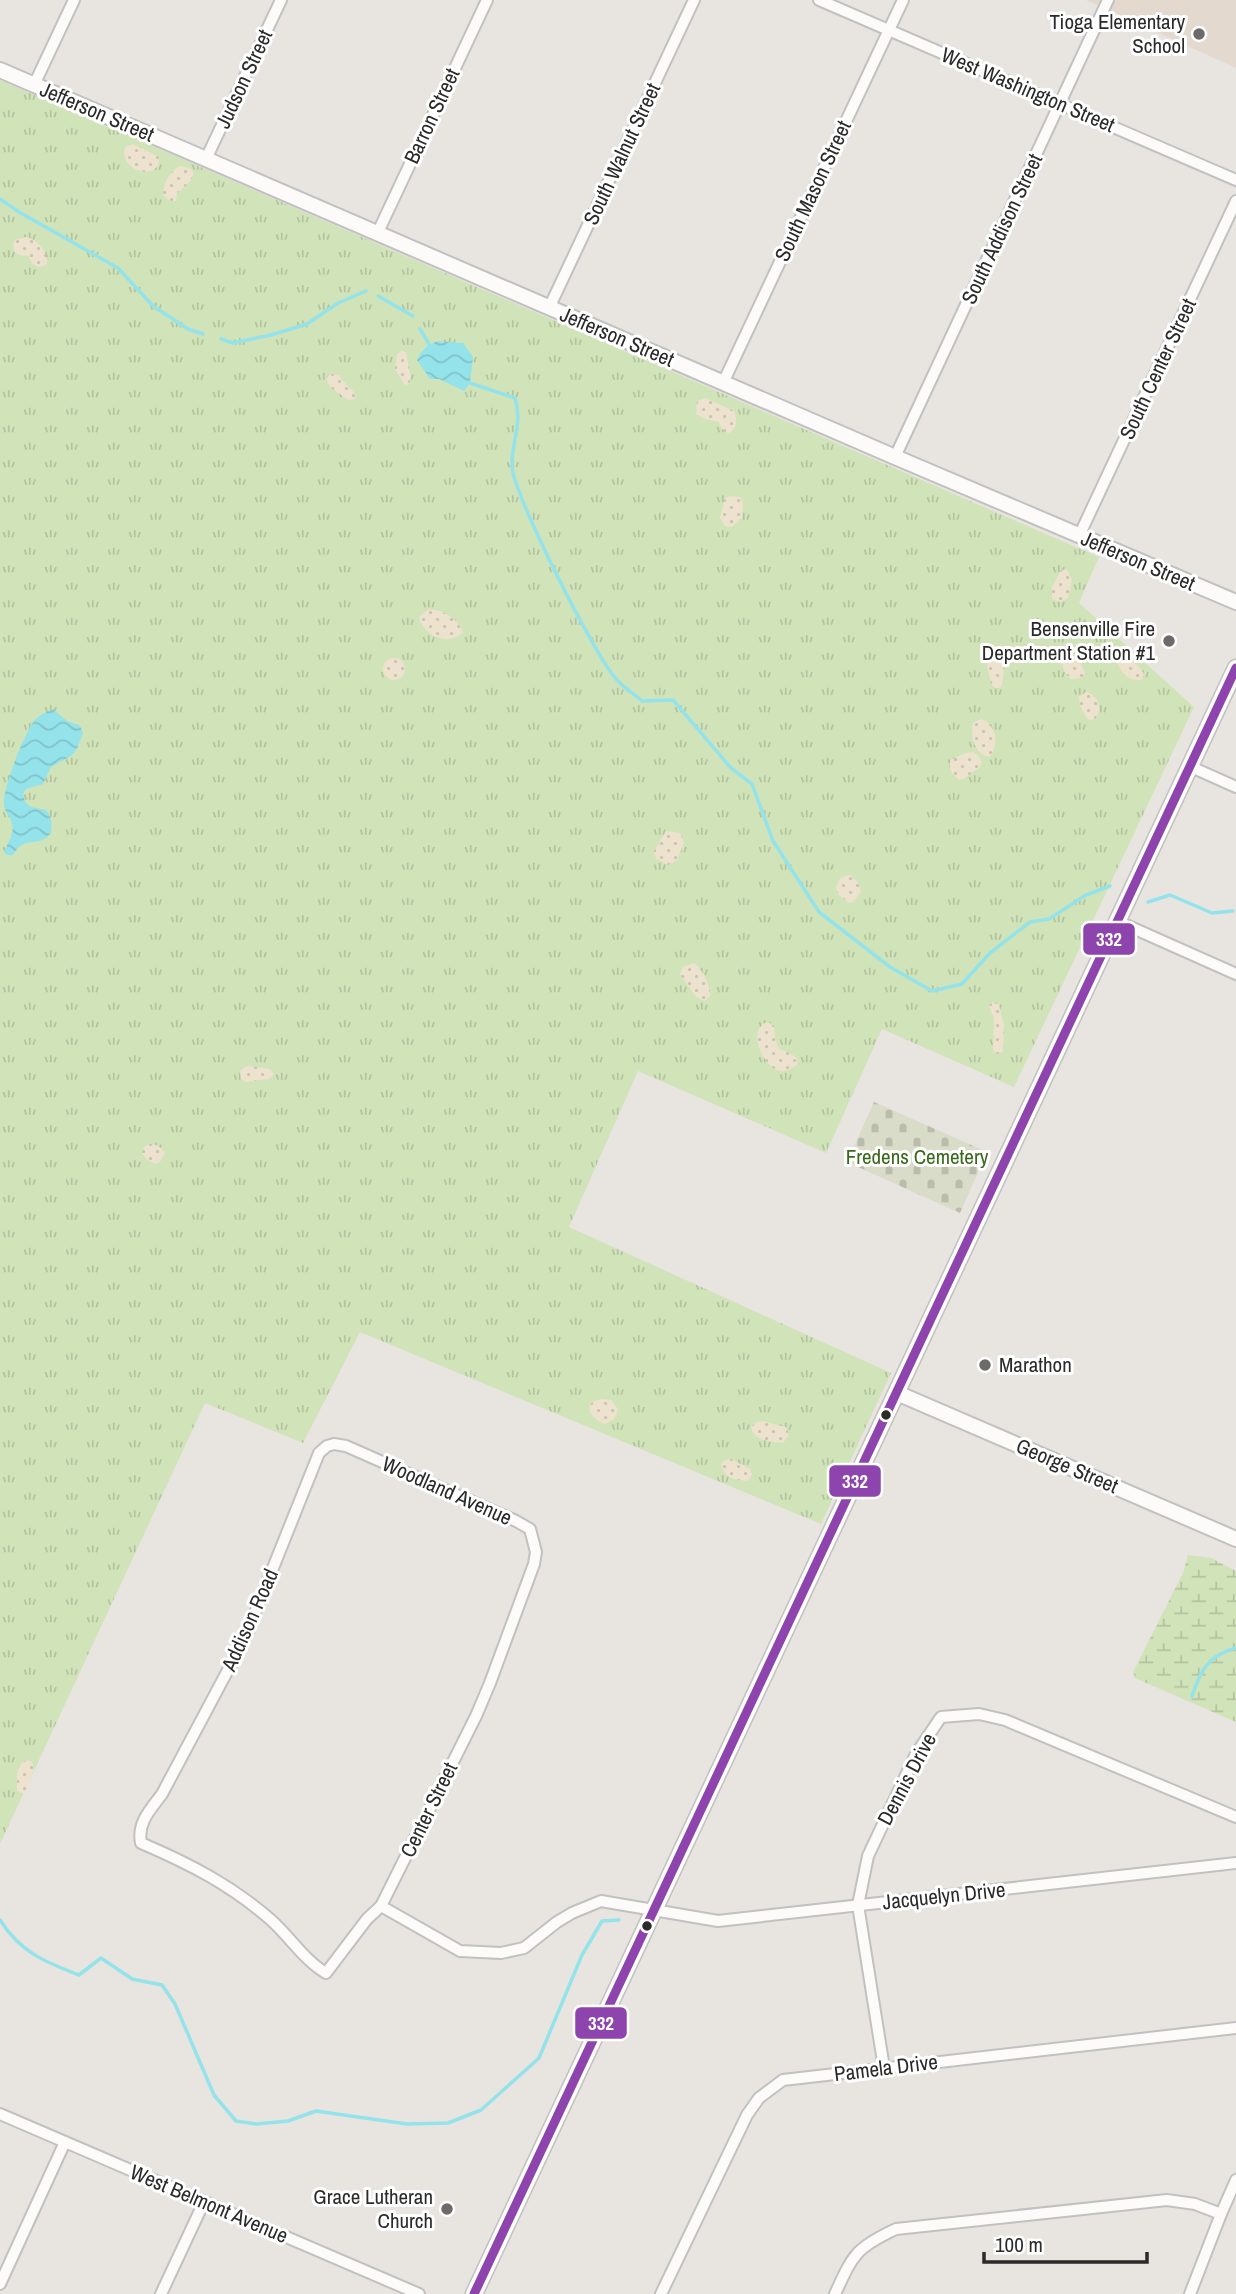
<svg xmlns="http://www.w3.org/2000/svg" width="1236" height="2294" viewBox="0 0 1236 2294" font-family="'Archivo Narrow',sans-serif">
  <defs>
    <pattern id="grass-tufts" width="24" height="20" patternUnits="userSpaceOnUse" patternTransform="scale(1.75)"><rect width="24" height="20" fill="#d1e3b9"/><path d="M3 7l-1-3M5 7V3M7 7l1-3M15 17l-1-3M17 17v-4M19 17l1-3" fill="none" stroke="#b4c39f"/></pattern>
    <pattern id="wetland-marsh" width="20" height="14" patternUnits="userSpaceOnUse" patternTransform="scale(1.75)"><rect width="20" height="14" fill="#d1e3b9"/><path d="M1 5h8M5 5V1M11 12h8M15 12V8" fill="none" stroke="#b4c39f"/></pattern>
    <pattern id="sand-dots" width="8" height="8" patternUnits="userSpaceOnUse" patternTransform="scale(1.75)"><rect width="8" height="8" fill="#ede2ce"/><path d="M2 2h.1M6 6h.1" fill="none" stroke="#cbc2b1" stroke-width="1.8" stroke-linecap="round"/></pattern>
    <pattern id="cemetery-stones" width="16" height="16" patternUnits="userSpaceOnUse" patternTransform="scale(1.75)"><rect width="16" height="16" fill="#d8dcc8"/><path d="M2 7V4a2 2 0 0 1 4 0v3zM10 15v-3a2 2 0 0 1 4 0v3z" fill="#babdac"/></pattern>
    <pattern id="water-waves" width="16" height="10" patternUnits="userSpaceOnUse" patternTransform="scale(1.75)"><rect width="16" height="10" fill="#94e3ea"/><path d="M0 5q4-4 8 0t8 0" fill="none" stroke="#80c3c9"/></pattern>
  </defs>
  <rect width="100%" height="100%" fill="#e8e4e0"/>
  <!-- education -->
  <path fill="#e3d9ce" d="M 1086,0 L 1236,0 L 1236,68 Z"/>
  <!-- grass -->
  <path fill="url(#grass-tufts)" d="M 0,80 L 1099,557 L 1079,603 L 1194,707 L 1014,1087 L 882,1029 L 826,1153 L 638,1071 L 569,1227 L 891,1373 L 821,1524 L 360,1332 L 303,1443 L 205,1403 L 0,1844 Z"/>
  <!-- wetland -->
  <path fill="url(#wetland-marsh)" d="M 1188,1555 L 1211,1558 L 1236,1571 L 1236,1722 L 1135,1678 L 1133,1672 L 1183,1573 Z"/>
  <!-- sand -->
  <g fill="url(#sand-dots)">
    <path d="M 133,144 L 159,157 C 161,183 117,171 125,147 Z"/>
    <path d="M 181,166 C 206,169 187,186 177,193 L 176,201 L 170,201 L 163,195 C 163,184 170,170 181,166 Z"/>
    <path d="M 26,237 C 38,240 48,251 47,264 C 38,270 31,265 29,256 L 19,255 L 15,252 L 13,244 L 15,240 Z"/>
    <path d="M 402,350 L 406,353 L 411,379 L 408,385 L 404,384 L 395,369 L 397,354 Z"/>
    <path d="M 329,374 L 339,375 C 343,383 351,387 356,395 L 355,399 L 348,400 L 331,388 L 326,380 Z"/>
    <path d="M 705,398 L 734,411 C 737,420 738,428 729,433 L 724,432 L 718,422 L 703,418 L 696,414 L 697,401 Z"/>
    <path d="M 730,496 L 741,497 L 743,503 L 742,518 L 732,527 L 725,526 L 720,518 L 725,498 Z"/>
    <path d="M 1061,570 L 1067,570 L 1072,580 L 1068,598 L 1060,602 L 1052,599 L 1052,587 Z"/>
    <path d="M 429,609 C 445,611 456,617 463,632 C 449,647 423,636 419,617 Z"/>
    <path d="M 993,646 L 1002,651 C 1004,663 1005,676 1001,687 L 996,689 L 991,684 L 984,651 Z"/>
    <path d="M 1068,654 C 1076,658 1083,665 1085,674 L 1082,678 L 1071,679 C 1065,673 1062,669 1062,660 Z"/>
    <path d="M 1120,656 C 1130,657 1141,666 1144,675 L 1142,680 C 1127,682 1121,672 1116,660 Z"/>
    <circle cx="394" cy="669" r="11"/>
    <path d="M 1086,692 C 1099,696 1103,709 1095,719 L 1089,720 C 1082,712 1080,707 1079,697 Z"/>
    <path d="M 981,719 C 996,723 1000,746 989,757 C 974,754 970,736 973,723 Z"/>
    <path d="M 973,752 L 978,755 L 982,762 L 979,768 C 971,772 967,779 959,780 L 952,773 L 949,766 L 951,760 L 965,753 Z"/>
    <path d="M 666,831 L 680,833 L 684,843 L 677,860 L 668,865 L 656,859 L 654,851 Z"/>
    <path d="M 850,875 L 858,882 L 861,892 L 853,902 L 849,903 L 838,894 L 836,887 L 841,877 Z"/>
    <path d="M 694,963 C 701,967 712,988 710,996 L 705,1001 L 696,997 L 680,974 L 683,967 Z"/>
    <path d="M 992,1002 L 999,1005 L 1004,1025 L 1003,1052 L 997,1054 L 993,1051 L 994,1018 L 989,1006 Z"/>
    <path d="M 768,1022 L 774,1026 C 777,1058 778,1043 798,1059 L 797,1065 C 792,1068 787,1072 781,1071 C 765,1070 744,1029 768,1022 Z"/>
    <path d="M 250,1066 L 270,1069 L 274,1074 L 269,1079 L 246,1082 L 241,1079 L 240,1071 L 244,1067 Z"/>
    <path d="M 149,1144 C 156,1144 161,1147 165,1153 L 160,1162 L 155,1164 L 147,1160 L 142,1153 L 144,1147 Z"/>
    <path d="M 601,1399 L 611,1400 L 618,1409 C 616,1419 613,1421 604,1424 C 591,1418 580,1404 601,1399 Z"/>
    <path d="M 762,1421 L 786,1427 L 788,1431 L 788,1436 L 783,1443 C 770,1441 754,1442 751,1427 L 755,1423 Z"/>
    <path d="M 731,1459 L 750,1469 L 752,1475 L 748,1481 C 734,1480 724,1478 721,1464 L 725,1460 Z"/>
    <path d="M 28,1760 L 32,1762 L 34,1768 L 25,1794 L 17,1791 L 17,1774 L 21,1763 Z"/>
  </g>
  <!-- cemetery -->
  <path fill="url(#cemetery-stones)" d="M 874,1102 L 987,1152 L 960,1213 L 847,1162 Z"/>
  <!-- water -->
  <g fill="url(#water-waves)">
    <path d="M 438,341 L 463,343 L 473,357 L 470,383 L 464,391 L 439,379 L 430,379 L 417,360 C 422,349 427,345 438,341 Z"/>
    <path d="M 53,709 L 67,721 L 80,726 L 83,733 L 77,749 L 71,756 L 51,767 L 43,784 L 26,789 L 23,794 L 25,802 L 31,807 L 46,810 C 52,818 52,823 51,833 C 36,850 26,833 13,855 L 7,855 L 4,852 C 8,842 16,832 11,821 C 8,813 3,810 4,801 C 4,786 25,731 35,720 C 39,715 47,712 53,709 Z"/>
  </g>
  <g fill="none" stroke-linecap="round" stroke-linejoin="round">
    <!-- stream -->
    <g stroke="#94e3ea" stroke-width="3.5">
      <path d="M 0,199 L 19,212 L 118,268 L 153,306 L 188,329 L 203,334"/>
      <path d="M 378,296 L 413,316"/>
      <path d="M 420,329 L 429,344"/>
      <path d="M 221,339 L 233,343 L 271,335 L 307,324 L 338,303 L 366,291"/>
      <path d="M 470,383 L 515,398 C 523,425 511,442 512,467 C 514,496 596,658 617,680 C 624,688 634,694 642,701 L 673,700 L 731,768 L 752,784 L 773,841 L 819,912 L 890,967 L 932,991 L 962,984 L 990,953 L 1030,922 L 1049,919 L 1086,895 L 1110,886"/>
      <path d="M 1148,902 L 1170,895 L 1212,913 L 1233,911"/>
      <path d="M 1192,1696 C 1201,1669 1208,1656 1236,1648"/>
      <path d="M 0,1920 C 20,1952 45,1962 79,1975 L 101,1958 L 132,1979 L 162,1985 L 175,2004 L 214,2095 L 236,2121 L 256,2124 L 288,2121 L 316,2111 L 407,2124 L 448,2123 L 481,2110 L 539,2058 L 582,1955 L 602,1921 L 619,1920"/>
    </g>
    <!-- minor casing -->
    <g stroke="#c2c1c1" stroke-width="14">
      <g id="minor">
        <path d="M 819,0 L 1236,180"/>
        <path d="M 34,85 L 74,0"/>
        <path d="M 206,159 L 281,0"/>
        <path d="M 378,232 L 487,0"/>
        <path d="M 549,308 L 694,0"/>
        <path d="M 723,383 L 903,0"/>
        <path d="M 895,457 L 1108,0"/>
        <path d="M 1079,536 L 1236,201"/>
        <path d="M 1189,766 L 1236,787"/>
        <path d="M 1117,921 L 1236,974"/>
        <path d="M 334,1444 L 346,1446 L 516,1521 L 530,1529 L 536,1552 L 534,1564 L 490,1683 L 476,1716 L 381,1906 L 367,1919 L 326,1973 C 304,1960 290,1937 271,1920 C 231,1885 190,1864 141,1843 C 137,1823 150,1810 162,1794 L 245,1638 L 319,1453 L 327,1446 Z"/>
        <path d="M 381,1906 L 460,1951 L 501,1953 L 524,1948 L 557,1922 L 572,1913 L 601,1901 L 718,1921 L 1236,1863"/>
        <path d="M 884,2068 L 858,1905 L 868,1856 L 916,1754 L 941,1717 L 979,1714 L 1005,1720 L 1236,1817"/>
        <path d="M 0,2114 L 419,2294"/>
        <path d="M 0,2284 L 65,2142"/>
        <path d="M 161,2294 L 204,2202"/>
        <path d="M 661,2294 L 747,2115 L 759,2098 L 783,2080 L 1236,2028"/>
        <path d="M 835,2294 C 853,2255 855,2248 896,2229 L 1167,2200 L 1195,2204 L 1221,2214"/>
        <path d="M 1190,2294 L 1221,2214 L 1236,2180"/>
      </g>
    </g>
    <!-- tertiary casing -->
    <g stroke="#c2c1c1" stroke-width="18">
      <g id="tertiary">
        <path d="M 0,70 L 895,457 L 1236,602"/>
        <path d="M 897,1393 L 1236,1539"/>
      </g>
    </g>
    <!-- secondary casing -->
    <g stroke="#c2c1c1" stroke-width="19">
      <path id="secondary" d="M 474,2294 L 1236,668"/>
    </g>
    <!-- minor -->
    <use href="#minor" stroke="#fcfbfa" stroke-width="10"/>
    <!-- tertiary -->
    <use href="#tertiary" stroke="#fcfbfa" stroke-width="14"/>
    <!-- secondary -->
    <use href="#secondary" stroke="#fcfbfa" stroke-width="16"/>
    <!-- bus-1 casing -->
    <g stroke="#fff" stroke-width="14">
      <path id="bus-1" d="M 474,2294 L 1236,668"/>
    </g>
    <!-- bus-1 -->
    <use href="#bus-1" stroke="#8e44ad" stroke-width="9"/>
  </g>
  <!-- markers -->
  <g fill="#6c6b6a" stroke="#fff" stroke-width="2.5">
    <circle cx="1199" cy="34" r="7"/>
    <circle cx="1169" cy="641" r="7"/>
    <circle cx="985" cy="1365" r="7"/>
    <circle cx="447" cy="2209" r="7"/>
  </g>
  <g fill="#2a2a2a" stroke="#fff" stroke-width="2.5">
    <circle cx="886" cy="1415" r="6"/>
    <circle cx="647" cy="1926" r="6"/>
  </g>
  <g text-anchor="middle" stroke-width="6" stroke-linejoin="round" paint-order="stroke">
    <!-- poi labels -->
    <g font-size="21" fill="#2a2a2a" stroke="#fff" text-anchor="end">
      <text x="1185" y="29">Tioga Elementary<tspan x="1185" dy="24">School</tspan></text>
      <text x="1155" y="636">Bensenville Fire<tspan x="1155" dy="24">Department Station #1</tspan></text>
      <text x="999" y="1372" text-anchor="start">Marathon</text>
      <text x="433" y="2204">Grace Lutheran<tspan x="433" dy="24">Church</tspan></text>
    </g>
    <!-- street labels -->
    <g font-size="21" fill="#2a2a2a" stroke="#fff">
      <text transform="translate(244 79) rotate(-65)" y="7">Judson Street</text>
      <text transform="translate(1028 90) rotate(23)" y="7">West Washington Street</text>
      <text transform="translate(97 112) rotate(23)" y="7">Jefferson Street</text>
      <text transform="translate(432 116) rotate(-65)" y="7">Barron Street</text>
      <text transform="translate(622 154) rotate(-65)" y="7">South Walnut Street</text>
      <text transform="translate(813 191) rotate(-65)" y="7">South Mason Street</text>
      <text transform="translate(1002 229) rotate(-65)" y="7">South Addison Street</text>
      <text transform="translate(617 337) rotate(23)" y="7">Jefferson Street</text>
      <text transform="translate(1158 369) rotate(-65)" y="7">South Center Street</text>
      <text transform="translate(1138 561) rotate(23)" y="7">Jefferson Street</text>
      <text transform="translate(1067 1466) rotate(23)" y="7">George Street</text>
      <text transform="translate(447 1491) rotate(24)" y="7">Woodland Avenue</text>
      <text transform="translate(250 1620) rotate(-66)" y="7">Addison Road</text>
      <text transform="translate(907 1779) rotate(-62)" y="7">Dennis Drive</text>
      <text transform="translate(429 1810) rotate(-64)" y="7">Center Street</text>
      <text transform="translate(944 1896) rotate(-6)" y="7">Jacquelyn Drive</text>
      <text transform="translate(886 2068) rotate(-7)" y="7">Pamela Drive</text>
      <text transform="translate(209 2204) rotate(23)" y="7">West Belmont Avenue</text>
    </g>
    <!-- park labels -->
    <g font-size="21" fill="#38681a" stroke="#fff">
      <text x="917" y="1164">Fredens Cemetery</text>
    </g>
  </g>
  <g stroke="#fff" stroke-width="2.5">
    <rect x="1082" y="922" width="54" height="34" rx="7" fill="#8e44ad"/>
    <rect x="828" y="1464" width="54" height="34" rx="7" fill="#8e44ad"/>
    <rect x="574" y="2006" width="54" height="34" rx="7" fill="#8e44ad"/>
  </g>
  <g font-size="19" text-anchor="middle" font-weight="bold" fill="#fff">
    <text x="1109" y="946">332</text>
    <text x="855" y="1488">332</text>
    <text x="601" y="2030">332</text>
  </g>
  <!-- scale -->
  <path d="M984 2252v10h163v-10" fill="none" stroke="#2a2a2a" stroke-width="3.5"/>
  <text x="995" y="2252" font-size="21" fill="#2a2a2a" stroke="#ffffff" stroke-width="5" paint-order="stroke">100 m</text>
</svg>
